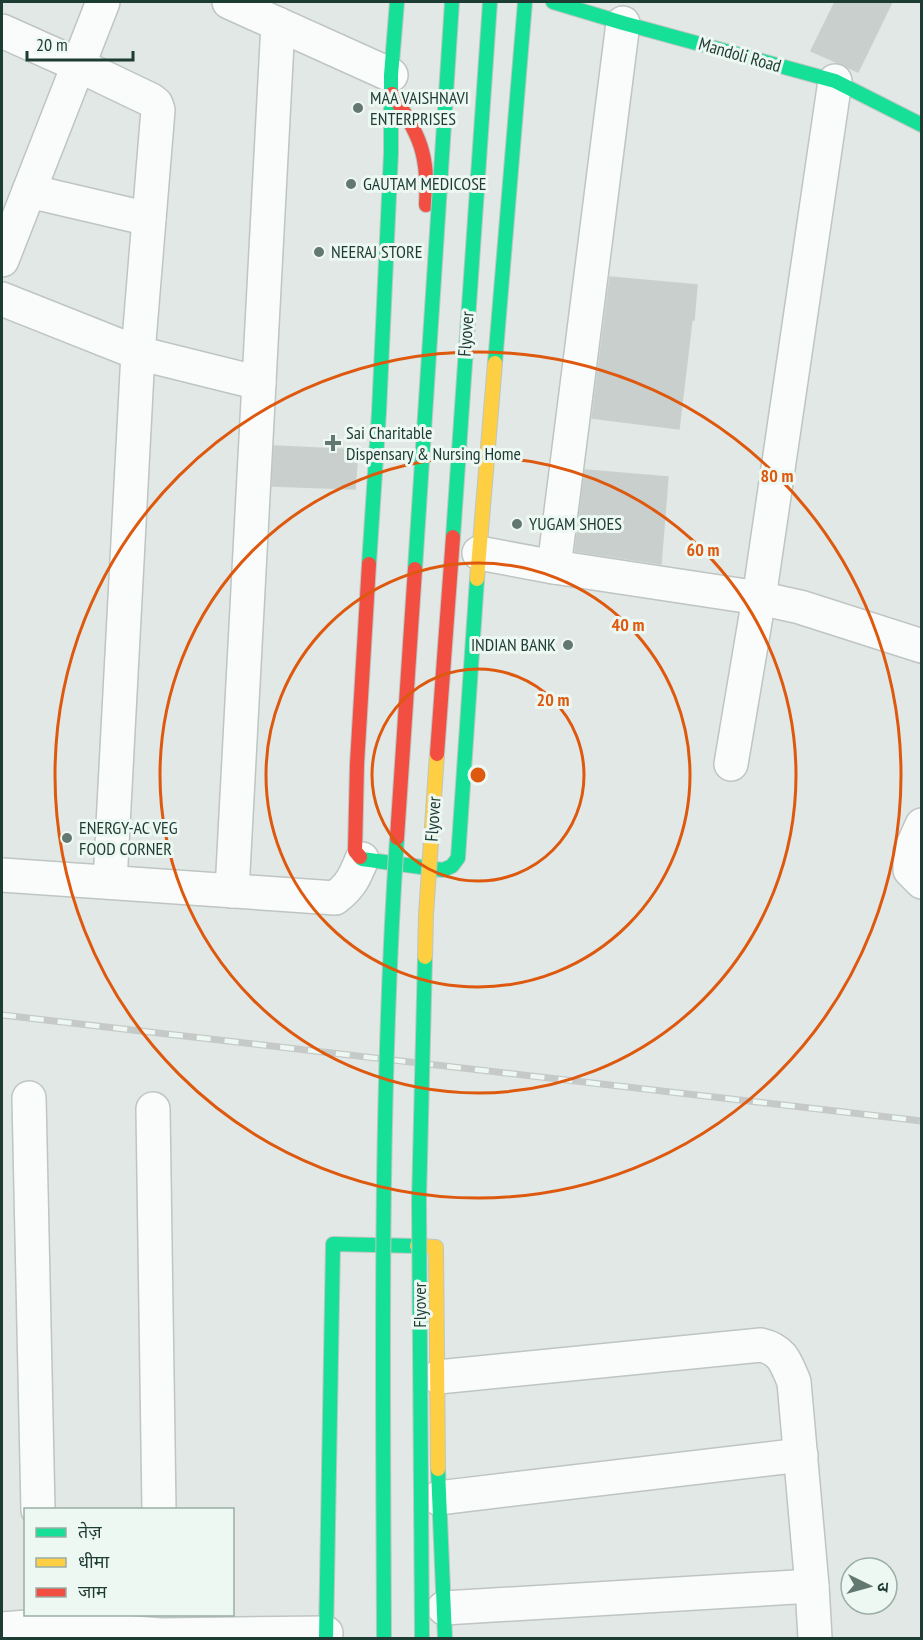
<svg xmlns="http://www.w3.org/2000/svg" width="923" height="1640" viewBox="0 0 923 1640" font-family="'PT Sans Narrow','Noto Sans Devanagari',sans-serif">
  <rect width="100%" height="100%" fill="#e1e8e5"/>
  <!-- building -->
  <g fill="#c8cfcc" stroke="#c9d1cd" stroke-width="1.5">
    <path d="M 835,2 L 892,2 L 858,72 L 811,51 Z"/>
    <path d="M 610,277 L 697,285 L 694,320 L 692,320 L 679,429 L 592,418 Z"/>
    <path d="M 274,446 L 358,450 L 355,489 L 272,486 Z"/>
    <path d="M 585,470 L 668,477 L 661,564 L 575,551 Z"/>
  </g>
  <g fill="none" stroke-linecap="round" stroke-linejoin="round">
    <!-- street casing -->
    <g stroke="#bec5c2" stroke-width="36">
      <g id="street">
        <path d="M 229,2 L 391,75"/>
        <path d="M 2,31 L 78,65 L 151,100 L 156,104 L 158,110 L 138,353 L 110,882"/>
        <path d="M 29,191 L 149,219"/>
        <path d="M 2,260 L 103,2"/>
        <path d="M 2,299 L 138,353 L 259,383"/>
        <path d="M 479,553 L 554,567 L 759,598 L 800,607 L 922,646"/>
        <path d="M 554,567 L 623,23"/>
        <path d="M 731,764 L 759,598 L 835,81"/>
        <path d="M 922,825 L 910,852 L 910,870 L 922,882"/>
        <path d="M 2,875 L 335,898 C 351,886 355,876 362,859"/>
        <path d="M 232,891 L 278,24"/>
        <path d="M 29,1098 L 38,1510"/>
        <path d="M 153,1109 L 159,1510"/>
        <path d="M 438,1377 L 761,1345 C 783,1350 786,1363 794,1382 L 812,1586 L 815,1638"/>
        <path d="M 438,1498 L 801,1455"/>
        <path d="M 444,1608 L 812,1586"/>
        <path d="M 2,1629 L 40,1626 L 161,1635 L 326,1633"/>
      </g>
    </g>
    <!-- fast casing -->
    <g stroke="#bcc6c2" stroke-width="16">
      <g id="fast">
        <path d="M 553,2 L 623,23 L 835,81 L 922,125"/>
        <path d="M 495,363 L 525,2"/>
        <path d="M 369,564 L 379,412 L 391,153 L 391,75 L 397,2"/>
        <path d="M 360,857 L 362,859 L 443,870 L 452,866 L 458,858 L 477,579"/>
        <path d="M 438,1469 L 445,1638"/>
        <path d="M 326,1638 L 333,1244 L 417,1246"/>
      </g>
    </g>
    <!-- slow casing -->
    <g stroke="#bcc6c2" stroke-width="16">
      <g id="slow">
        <path d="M 477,579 L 495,363"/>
        <path d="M 417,1246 L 436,1247 L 438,1469"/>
      </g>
    </g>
    <!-- jam casing -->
    <g stroke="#bcc6c2" stroke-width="16">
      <g id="jam">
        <path d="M 392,94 C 420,134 429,156 426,205"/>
        <path d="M 360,857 L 355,851 L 357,764 L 369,564"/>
      </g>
    </g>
    <!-- street -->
    <use href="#street" stroke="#fafcfb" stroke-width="33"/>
    <!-- fast -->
    <use href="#fast" stroke="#16e098" stroke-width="14"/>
    <!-- slow -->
    <use href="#slow" stroke="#ffcf43" stroke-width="14"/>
    <!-- jam -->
    <use href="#jam" stroke="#f24e42" stroke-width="14"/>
    <!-- rail casing -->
    <g stroke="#c5cac8" stroke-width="7">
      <path id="rail" d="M 2,1015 L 922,1121"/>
    </g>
    <!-- rail -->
    <use href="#rail" stroke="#eef8f3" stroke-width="4.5" stroke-dasharray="14" stroke-linecap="butt"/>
    <!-- fast-bridge casing -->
    <g stroke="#bcc6c2" stroke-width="16" stroke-linecap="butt">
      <g id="fast-bridge">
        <path d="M 453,537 L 490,2"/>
        <path d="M 415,569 L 452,2"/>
        <path d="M 384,1638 C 383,1371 379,1105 397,838"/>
        <path d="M 422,1638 L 419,1201 L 425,957"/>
      </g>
    </g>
    <!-- slow-bridge casing -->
    <g stroke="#bcc6c2" stroke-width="16" stroke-linecap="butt">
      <path id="slow-bridge" d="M 425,957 L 426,915 L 437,754"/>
    </g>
    <!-- jam-bridge casing -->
    <g stroke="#bcc6c2" stroke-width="16" stroke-linecap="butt">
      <g id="jam-bridge">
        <path d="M 437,754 L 453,537"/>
        <path d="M 397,838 L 415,569"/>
      </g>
    </g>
    <!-- fast-bridge -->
    <use href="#fast-bridge" stroke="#16e098" stroke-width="14"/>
    <!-- slow-bridge -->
    <use href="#slow-bridge" stroke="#ffcf43" stroke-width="14"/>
    <!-- jam-bridge -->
    <use href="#jam-bridge" stroke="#f24e42" stroke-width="14"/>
  </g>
  <!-- distance rings -->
  <g fill="none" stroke="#de580e" stroke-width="3">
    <circle cx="478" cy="775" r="106"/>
    <circle cx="478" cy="775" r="212"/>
    <circle cx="478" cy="775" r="318"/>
    <circle cx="478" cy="775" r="423"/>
  </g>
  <!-- markers -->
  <g fill="#627871" stroke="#eef8f3" stroke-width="2">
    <circle cx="358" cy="108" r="6"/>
    <circle cx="351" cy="184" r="6"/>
    <circle cx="319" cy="252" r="6"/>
    <path d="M330 434h6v6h6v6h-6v6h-6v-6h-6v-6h6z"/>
    <circle cx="517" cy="524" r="6"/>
    <circle cx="568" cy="645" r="6"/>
    <circle cx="67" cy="838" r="6"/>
  </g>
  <g text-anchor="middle" stroke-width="6" stroke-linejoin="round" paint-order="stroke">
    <!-- street labels -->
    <g font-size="18" fill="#1d3c33" stroke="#eef8f3">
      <text transform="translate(740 55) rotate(16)" y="6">Mandoli Road</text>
      <text transform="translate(466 334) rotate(-86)" y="6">Flyover</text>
      <text transform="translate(433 819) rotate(-86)" y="6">Flyover</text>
      <text transform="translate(420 1305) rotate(-90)" y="6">Flyover</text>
    </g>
    <!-- poi labels -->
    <g font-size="18" fill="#1d3c33" stroke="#eef8f3" text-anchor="start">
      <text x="370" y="104">MAA VAISHNAVI<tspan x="370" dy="21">ENTERPRISES</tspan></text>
      <text x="363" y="190">GAUTAM MEDICOSE</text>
      <text x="331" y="258">NEERAJ STORE</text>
      <text x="346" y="439">Sai Charitable<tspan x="346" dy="21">Dispensary &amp; Nursing Home</tspan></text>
      <text x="529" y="530">YUGAM SHOES</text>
      <text x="556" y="651" text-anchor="end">INDIAN BANK</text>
      <text x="79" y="834">ENERGY-AC VEG<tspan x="79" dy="21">FOOD CORNER</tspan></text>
    </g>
  </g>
  <circle cx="478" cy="775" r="9" fill="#de580e" stroke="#eef8f3" stroke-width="3"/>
  <g font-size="18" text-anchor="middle" font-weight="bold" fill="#de580e" stroke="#eef8f3" stroke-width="6" stroke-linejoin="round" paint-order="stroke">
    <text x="777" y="482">80 m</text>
    <text x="703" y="556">60 m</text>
    <text x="628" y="631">40 m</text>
    <text x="553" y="706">20 m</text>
  </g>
  <!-- border -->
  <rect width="923" height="1640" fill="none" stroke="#1d3c33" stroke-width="6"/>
  <!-- legend -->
  <rect x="24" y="1508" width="210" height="108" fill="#eef8f3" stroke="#9aada6" stroke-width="1.5"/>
  <rect x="36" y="1528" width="30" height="9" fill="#16e098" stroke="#9aada6" stroke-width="1.5"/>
  <text x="78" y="1538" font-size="18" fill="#1d3c33">तेज़</text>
  <rect x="36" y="1558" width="30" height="9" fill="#ffcf43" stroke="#9aada6" stroke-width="1.5"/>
  <text x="78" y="1568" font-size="18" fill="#1d3c33">धीमा</text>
  <rect x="36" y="1588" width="30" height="9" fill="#f24e42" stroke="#9aada6" stroke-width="1.5"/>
  <text x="78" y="1598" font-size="18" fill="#1d3c33">जाम</text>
  <!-- north arrow -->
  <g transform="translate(869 1586) rotate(95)"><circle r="28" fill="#eef8f3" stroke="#9aada6" stroke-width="1.5"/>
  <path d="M0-4.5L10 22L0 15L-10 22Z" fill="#627871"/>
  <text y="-9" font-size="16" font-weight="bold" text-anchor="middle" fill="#1d3c33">उ</text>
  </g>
  <!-- scale -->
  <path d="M27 51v9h106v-9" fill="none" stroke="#1d3c33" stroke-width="3"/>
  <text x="36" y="51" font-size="18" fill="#1d3c33" stroke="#eef8f3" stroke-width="4.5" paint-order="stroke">20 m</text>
</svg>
